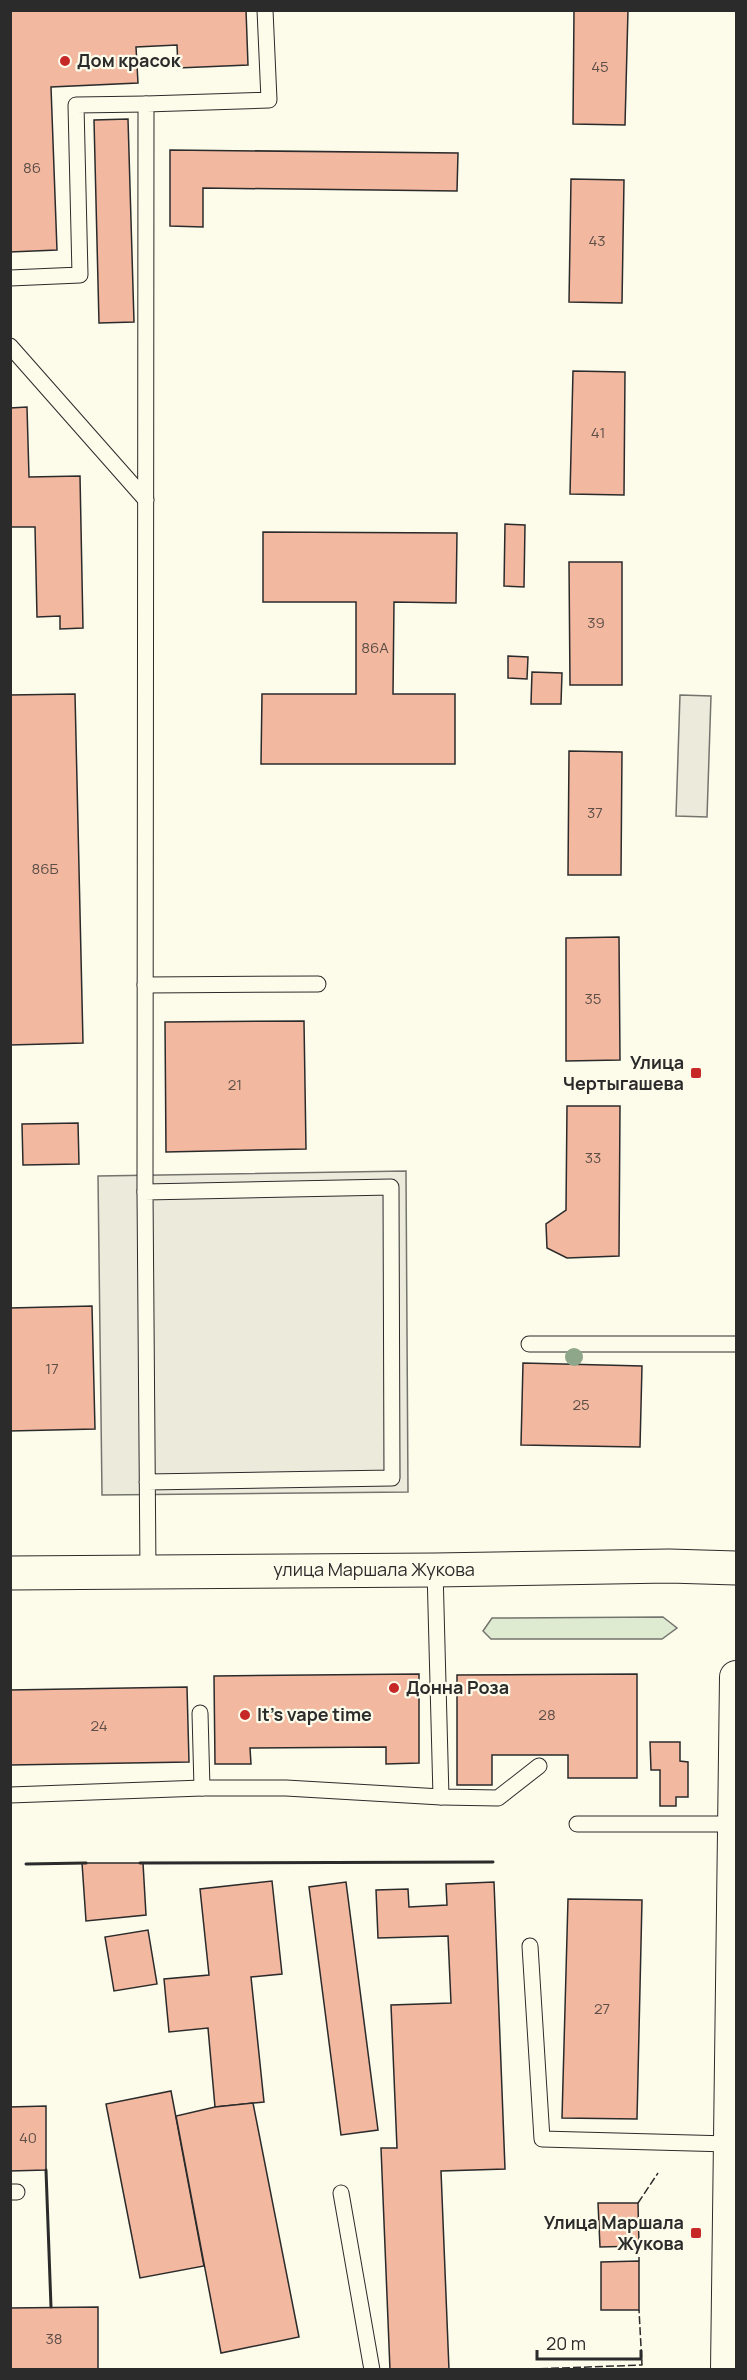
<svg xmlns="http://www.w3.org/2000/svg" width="747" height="2380" viewBox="0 0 747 2380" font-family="Manrope,sans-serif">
  <rect width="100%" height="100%" fill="#fdfbea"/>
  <!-- green -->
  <path fill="#deebd1" stroke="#74746e" stroke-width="1.5" d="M 663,1617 L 677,1628 L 662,1639 L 491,1639 L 483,1631 L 492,1618 Z"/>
  <!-- parking -->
  <g fill="#eceadb" stroke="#74746e" stroke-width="1.5">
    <path d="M 680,695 L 711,696 L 707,817 L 676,816 Z"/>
    <path d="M 406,1171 L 408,1492 L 102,1495 L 98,1176 Z"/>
  </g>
  <!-- building -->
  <g fill="#f2b8a0" stroke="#2b2b2b" stroke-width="1.5">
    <path d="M 10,10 L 246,10 L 248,65 L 178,68 L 177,45 L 136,47 L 138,83 L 51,87 L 57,250 L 10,252 Z"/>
    <path d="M 574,10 L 628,10 L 625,125 L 573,124 Z"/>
    <path d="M 128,119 L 134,322 L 99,323 L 94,120 Z"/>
    <path d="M 170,150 L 458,153 L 457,191 L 203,188 L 203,227 L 170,226 Z"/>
    <path d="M 571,179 L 624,180 L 622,303 L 569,302 Z"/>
    <path d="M 573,371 L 625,372 L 624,495 L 570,494 Z"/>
    <path d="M 27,407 L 29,477 L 80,476 L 83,628 L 60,629 L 60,616 L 37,617 L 35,527 L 10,527 L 10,408 Z"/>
    <path d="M 505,524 L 525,525 L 524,587 L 504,586 Z"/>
    <path d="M 263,532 L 457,533 L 456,603 L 394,602 L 393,694 L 455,694 L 455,764 L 261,764 L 262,694 L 356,694 L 356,602 L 263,602 Z"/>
    <path d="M 569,562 L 622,562 L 622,685 L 570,685 Z"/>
    <path d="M 508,656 L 528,657 L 527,679 L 508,678 Z"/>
    <path d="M 532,672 L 562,673 L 561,704 L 531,704 Z"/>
    <path d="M 75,694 L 83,1043 L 10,1045 L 10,695 Z"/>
    <path d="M 569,751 L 622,752 L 621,875 L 568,875 Z"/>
    <path d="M 619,937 L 620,1060 L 566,1061 L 566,938 Z"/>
    <path d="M 304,1021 L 306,1149 L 166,1152 L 165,1022 Z"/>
    <path d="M 567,1106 L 620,1106 L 619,1256 L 567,1258 L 547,1248 L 546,1224 L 566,1210 Z"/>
    <path d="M 78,1123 L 79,1164 L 23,1165 L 22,1124 Z"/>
    <path d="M 92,1306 L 95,1429 L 10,1431 L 10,1308 Z"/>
    <path d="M 523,1363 L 642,1366 L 640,1447 L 521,1445 Z"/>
    <path d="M 419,1674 L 419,1763 L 386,1764 L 386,1747 L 250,1748 L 251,1764 L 215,1764 L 214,1676 Z"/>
    <path d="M 637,1674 L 637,1778 L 568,1778 L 568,1755 L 492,1755 L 492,1785 L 457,1785 L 457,1675 Z"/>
    <path d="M 187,1687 L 189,1762 L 10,1765 L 10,1690 Z"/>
    <path d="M 650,1742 L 680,1742 L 680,1761 L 688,1762 L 688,1797 L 676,1797 L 676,1806 L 660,1806 L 660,1770 L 651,1770 Z"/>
    <path d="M 82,1863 L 143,1863 L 146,1915 L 86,1921 Z"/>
    <path d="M 272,1881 L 282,1974 L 251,1977 L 264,2102 L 215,2107 L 208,2028 L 169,2032 L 164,1979 L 209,1975 L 200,1889 Z"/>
    <path d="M 346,1882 L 378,2130 L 341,2135 L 309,1887 Z"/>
    <path d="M 494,1882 L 505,2169 L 441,2171 L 449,2370 L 390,2370 L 381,2148 L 397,2148 L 391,2005 L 451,2003 L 448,1936 L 378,1938 L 376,1890 L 408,1889 L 409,1907 L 447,1905 L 446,1884 Z"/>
    <path d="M 568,1899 L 642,1900 L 637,2119 L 562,2118 Z"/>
    <path d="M 148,1930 L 157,1984 L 114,1991 L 105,1937 Z"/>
    <path d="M 171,2091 L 204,2266 L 140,2278 L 106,2104 Z"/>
    <path d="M 253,2103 L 299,2337 L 221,2353 L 176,2116 L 215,2107 Z"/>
    <path d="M 46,2106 L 46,2170 L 10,2171 L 10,2107 Z"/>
    <path d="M 598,2203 L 638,2203 L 639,2246 L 600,2247 Z"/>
    <path d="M 639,2261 L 639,2310 L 601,2310 L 601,2262 Z"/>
    <path d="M 98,2307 L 98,2370 L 10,2370 L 10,2308 Z"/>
  </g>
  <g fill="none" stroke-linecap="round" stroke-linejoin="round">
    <!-- service casing -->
    <g stroke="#2b2b2b" stroke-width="17">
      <g id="service">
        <path d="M 10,278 L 80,275 L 76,105 L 146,104"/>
        <path d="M 10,346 L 146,500"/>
        <path d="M 145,985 L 318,984"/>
        <path d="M 145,1192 L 146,104 L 269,100 L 265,10"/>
        <path d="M 529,1344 L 736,1344"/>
        <path d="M 147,1482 L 392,1478 L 391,1187 L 145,1192 L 148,1572"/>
        <path d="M 435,1570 L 441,1797 L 498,1798 L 539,1766"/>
        <path d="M 200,1713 L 202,1788"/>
        <path d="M 10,1795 L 202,1788 L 286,1788 L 441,1797"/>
        <path d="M 577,1824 L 734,1824"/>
        <path d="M 530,1946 L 542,2139 L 729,2144"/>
        <path d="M 10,2192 L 17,2192"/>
        <path d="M 341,2193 L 372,2370"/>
      </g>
    </g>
    <!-- minor casing -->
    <g stroke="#2b2b2b" stroke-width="34">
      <path id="minor" d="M 727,2370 L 736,1677"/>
    </g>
    <!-- primary casing -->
    <g stroke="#2b2b2b" stroke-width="35">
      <path id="primary" d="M 10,1573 L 435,1570 L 669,1566 L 736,1568"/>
    </g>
    <!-- service -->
    <use href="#service" stroke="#fdfbea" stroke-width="15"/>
    <!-- minor -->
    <use href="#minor" stroke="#fdfbea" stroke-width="32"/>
    <!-- primary -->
    <use href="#primary" stroke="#fdfbea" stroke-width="33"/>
    <!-- fence -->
    <g stroke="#2b2b2b" stroke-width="1.5" stroke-dasharray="8 3" stroke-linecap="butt">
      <path d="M 638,2203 L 658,2173"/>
      <path d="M 639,2246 L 639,2261"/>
      <path d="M 507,2370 L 642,2365 L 639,2310"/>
    </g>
    <!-- wall -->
    <g stroke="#2b2b2b" stroke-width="3">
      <path d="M 140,1863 L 493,1862"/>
      <path d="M 26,1864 L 86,1863"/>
      <path d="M 46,2170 L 51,2307"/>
    </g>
  </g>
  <!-- trees -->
  <circle fill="#8ea78a" cx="574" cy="1357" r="9"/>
  <!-- markers -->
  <g fill="#c62828" stroke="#fdfbea" stroke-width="2">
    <circle cx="65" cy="61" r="6"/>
    <rect x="690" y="1067" width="12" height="12" rx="3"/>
    <circle cx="394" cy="1688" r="6"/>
    <circle cx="245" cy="1715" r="6"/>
    <rect x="690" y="2227" width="12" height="12" rx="3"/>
  </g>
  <g text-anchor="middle" stroke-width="4.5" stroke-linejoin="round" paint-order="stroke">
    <!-- number labels -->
    <g font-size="15" fill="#5d4e48">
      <text x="600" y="72">45</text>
      <text x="32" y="173">86</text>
      <text x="597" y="246">43</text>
      <text x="598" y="438">41</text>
      <text x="596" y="628">39</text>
      <text x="375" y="653">86А</text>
      <text x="595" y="818">37</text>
      <text x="45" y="874">86Б</text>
      <text x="593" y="1004">35</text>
      <text x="235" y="1090">21</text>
      <text x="593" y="1163">33</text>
      <text x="52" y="1374">17</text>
      <text x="581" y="1410">25</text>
      <text x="547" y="1720">28</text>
      <text x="99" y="1731">24</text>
      <text x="602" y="2014">27</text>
      <text x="28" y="2143">40</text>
      <text x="54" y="2344">38</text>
    </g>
    <!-- poi labels -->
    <g font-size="18" font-weight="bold" fill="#2b2b2b" stroke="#fdfbea" text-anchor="start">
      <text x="77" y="67">Дом красок</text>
      <text x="684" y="1069" text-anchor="end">Улица<tspan x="684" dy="21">Чертыгашева</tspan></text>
      <text x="406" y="1694">Донна Роза</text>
      <text x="257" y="1721">It's vape time</text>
      <text x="684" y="2229" text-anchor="end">Улица Маршала<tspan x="684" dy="21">Жукова</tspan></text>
    </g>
    <!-- street labels -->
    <g font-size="18" fill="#2b2b2b" stroke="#fdfbea">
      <text x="374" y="1576">улица Маршала Жукова</text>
    </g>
  </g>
  <!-- border -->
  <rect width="747" height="2380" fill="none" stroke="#2b2b2b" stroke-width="24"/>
  <!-- scale -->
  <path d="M537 2350v9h104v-9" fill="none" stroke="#2b2b2b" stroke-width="3"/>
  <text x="546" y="2350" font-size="18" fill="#2b2b2b" stroke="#fdfbea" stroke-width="4.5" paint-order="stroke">20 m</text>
</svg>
